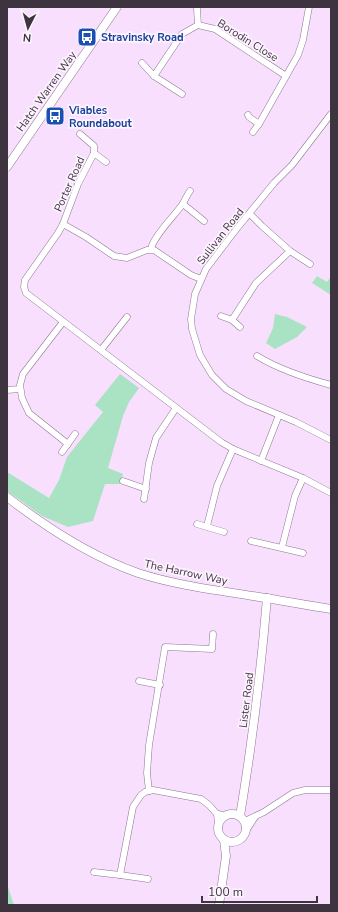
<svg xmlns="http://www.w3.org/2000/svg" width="338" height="912" viewBox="0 0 338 912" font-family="'Nunito Sans',sans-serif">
  <rect width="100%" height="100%" fill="#f9dffe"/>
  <!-- green -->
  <g fill="#aae3c4">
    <path d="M 317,276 L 327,282 L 331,276 L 331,295 L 312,283 Z"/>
    <path d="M 275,314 L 287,317 L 307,327 L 297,337 L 275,349 L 266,343 L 273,328 Z"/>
    <path d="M 120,374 L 139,388 L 129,402 L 123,416 L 108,468 L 123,474 L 121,484 L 105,484 L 93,521 L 68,527 L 42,516 L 7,491 L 7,472 L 49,498 L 59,480 L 67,457 L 103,412 L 95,405 Z"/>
    <path d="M 7,884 L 14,905 L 7,905 Z"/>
  </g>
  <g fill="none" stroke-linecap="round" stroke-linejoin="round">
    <!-- minor casing -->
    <g stroke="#8d7691" stroke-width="7">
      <g id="minor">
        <path d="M 198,25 L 197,9 L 198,7"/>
        <path d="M 142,63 L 154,76"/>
        <path d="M 182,94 L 154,76 L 182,34 L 198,25 L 215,29 L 286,76"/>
        <path d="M 331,114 L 292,165 L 274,183 L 238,227 L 206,269 L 195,294 L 191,319 L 192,329 L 200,355 L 212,375 L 226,389 L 246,401 L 296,422 L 331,440"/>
        <path d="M 248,115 L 249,117 L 259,124"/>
        <path d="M 253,132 L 259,124 L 298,55 L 303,40 L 309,7"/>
        <path d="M 80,134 L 94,146 L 94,153"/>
        <path d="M 106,162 L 94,153 L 78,184 L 63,224 L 58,233 L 25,280 L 24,287 L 26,293 L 221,442 L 233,449 L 303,478 L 331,493"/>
        <path d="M 183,204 L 204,221"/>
        <path d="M 63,224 L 86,237 L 114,256 L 127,258 L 147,250 L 154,250 L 191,275 L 201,279"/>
        <path d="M 151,249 C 153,237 174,216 182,205 C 185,200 187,195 190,191"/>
        <path d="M 290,251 L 310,264"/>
        <path d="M 221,316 L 232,320 L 256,283 L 290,251 L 262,226 L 250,214"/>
        <path d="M 232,320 L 240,327"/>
        <path d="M 63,322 L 23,374 L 20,385 L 22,398 L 29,413 L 68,444"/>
        <path d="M 101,350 L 127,317"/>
        <path d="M 257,356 C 280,370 305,378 331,385"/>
        <path d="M 7,390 L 20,389"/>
        <path d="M 62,452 L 75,434"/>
        <path d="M 261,461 L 279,415"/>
        <path d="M 123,481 L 146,489"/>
        <path d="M 144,499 L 149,463 L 156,438 L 176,408"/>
        <path d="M 197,524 L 224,532"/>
        <path d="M 207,526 L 217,486 L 233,449"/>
        <path d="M 251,541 L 303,553"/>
        <path d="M 282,547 L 295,496 L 303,478"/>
        <path d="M 139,681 L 160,685"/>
        <path d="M 149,791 L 147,773 L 149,745 L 165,647 L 212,649 L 213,634"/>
        <path d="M 217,814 L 218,824"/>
        <path d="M 245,821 L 264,812 L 293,793 L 305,790 L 331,790"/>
        <path d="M 246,831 L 255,817"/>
        <path d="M 94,872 L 120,875 L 133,807 L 141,795 L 145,792 L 153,790 L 201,799 L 209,805 L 216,813 L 225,816"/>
        <path d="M 120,875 L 148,879"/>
      </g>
    </g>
    <!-- tertiary casing -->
    <g stroke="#8d7691" stroke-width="9">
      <g id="tertiary">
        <path d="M 7,167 L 117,7"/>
        <path d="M 7,497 C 47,528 90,556 138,573 C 175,585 215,590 253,596 C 279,600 305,605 331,609"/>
        <circle cx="232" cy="828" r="14"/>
        <path d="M 240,816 C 252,744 261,671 267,598"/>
        <path d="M 219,905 L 226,856 L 224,840"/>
      </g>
    </g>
    <!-- minor -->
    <use href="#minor" stroke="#fff" stroke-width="6"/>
    <!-- tertiary -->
    <use href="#tertiary" stroke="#fff" stroke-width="8"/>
  </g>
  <!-- icons -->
  <defs>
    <g id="bus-square" transform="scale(1)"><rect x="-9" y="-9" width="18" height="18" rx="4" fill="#1a4fb4" stroke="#fdf3ff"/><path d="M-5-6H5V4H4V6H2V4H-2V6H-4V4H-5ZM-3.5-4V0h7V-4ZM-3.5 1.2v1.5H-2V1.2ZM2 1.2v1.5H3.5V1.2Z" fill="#fff"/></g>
  </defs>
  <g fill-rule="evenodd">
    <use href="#bus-square" x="87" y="37"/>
    <use href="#bus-square" x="55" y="116"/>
  </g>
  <g text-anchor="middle" stroke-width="3.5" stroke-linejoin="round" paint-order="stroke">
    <!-- transit labels -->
    <g font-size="11" font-weight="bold" fill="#164399" stroke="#fdf3ff" text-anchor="start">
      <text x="101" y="41">Stravinsky Road</text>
      <text x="69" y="114">Viables<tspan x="69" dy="13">Roundabout</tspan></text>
    </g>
    <!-- street labels -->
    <g font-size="11" fill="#3e3440" stroke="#fdf3ff">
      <text transform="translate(248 40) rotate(32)" y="4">Borodin Close</text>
      <text transform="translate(46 91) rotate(-55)" y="4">Hatch Warren Way</text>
      <text transform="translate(69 184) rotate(-66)" y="4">Porter Road</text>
      <text transform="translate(220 236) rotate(-52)" y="4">Sullivan Road</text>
      <text transform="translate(186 572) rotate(12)" y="4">The Harrow Way</text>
      <text transform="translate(246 700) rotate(-83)" y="4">Lister Road</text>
    </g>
  </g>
  <!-- border -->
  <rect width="338" height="912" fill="none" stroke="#3e3440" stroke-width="16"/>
  <!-- north arrow -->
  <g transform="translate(28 28) rotate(186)" stroke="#fdf3ff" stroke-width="3" paint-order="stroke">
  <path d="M0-3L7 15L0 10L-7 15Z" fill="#3e3440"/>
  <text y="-6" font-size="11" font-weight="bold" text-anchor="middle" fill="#3e3440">N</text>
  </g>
  <!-- scale -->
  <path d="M202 896v6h115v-6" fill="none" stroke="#3e3440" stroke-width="2"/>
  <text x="208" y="896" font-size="12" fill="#3e3440" stroke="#fdf3ff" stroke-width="3" paint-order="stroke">100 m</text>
</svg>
